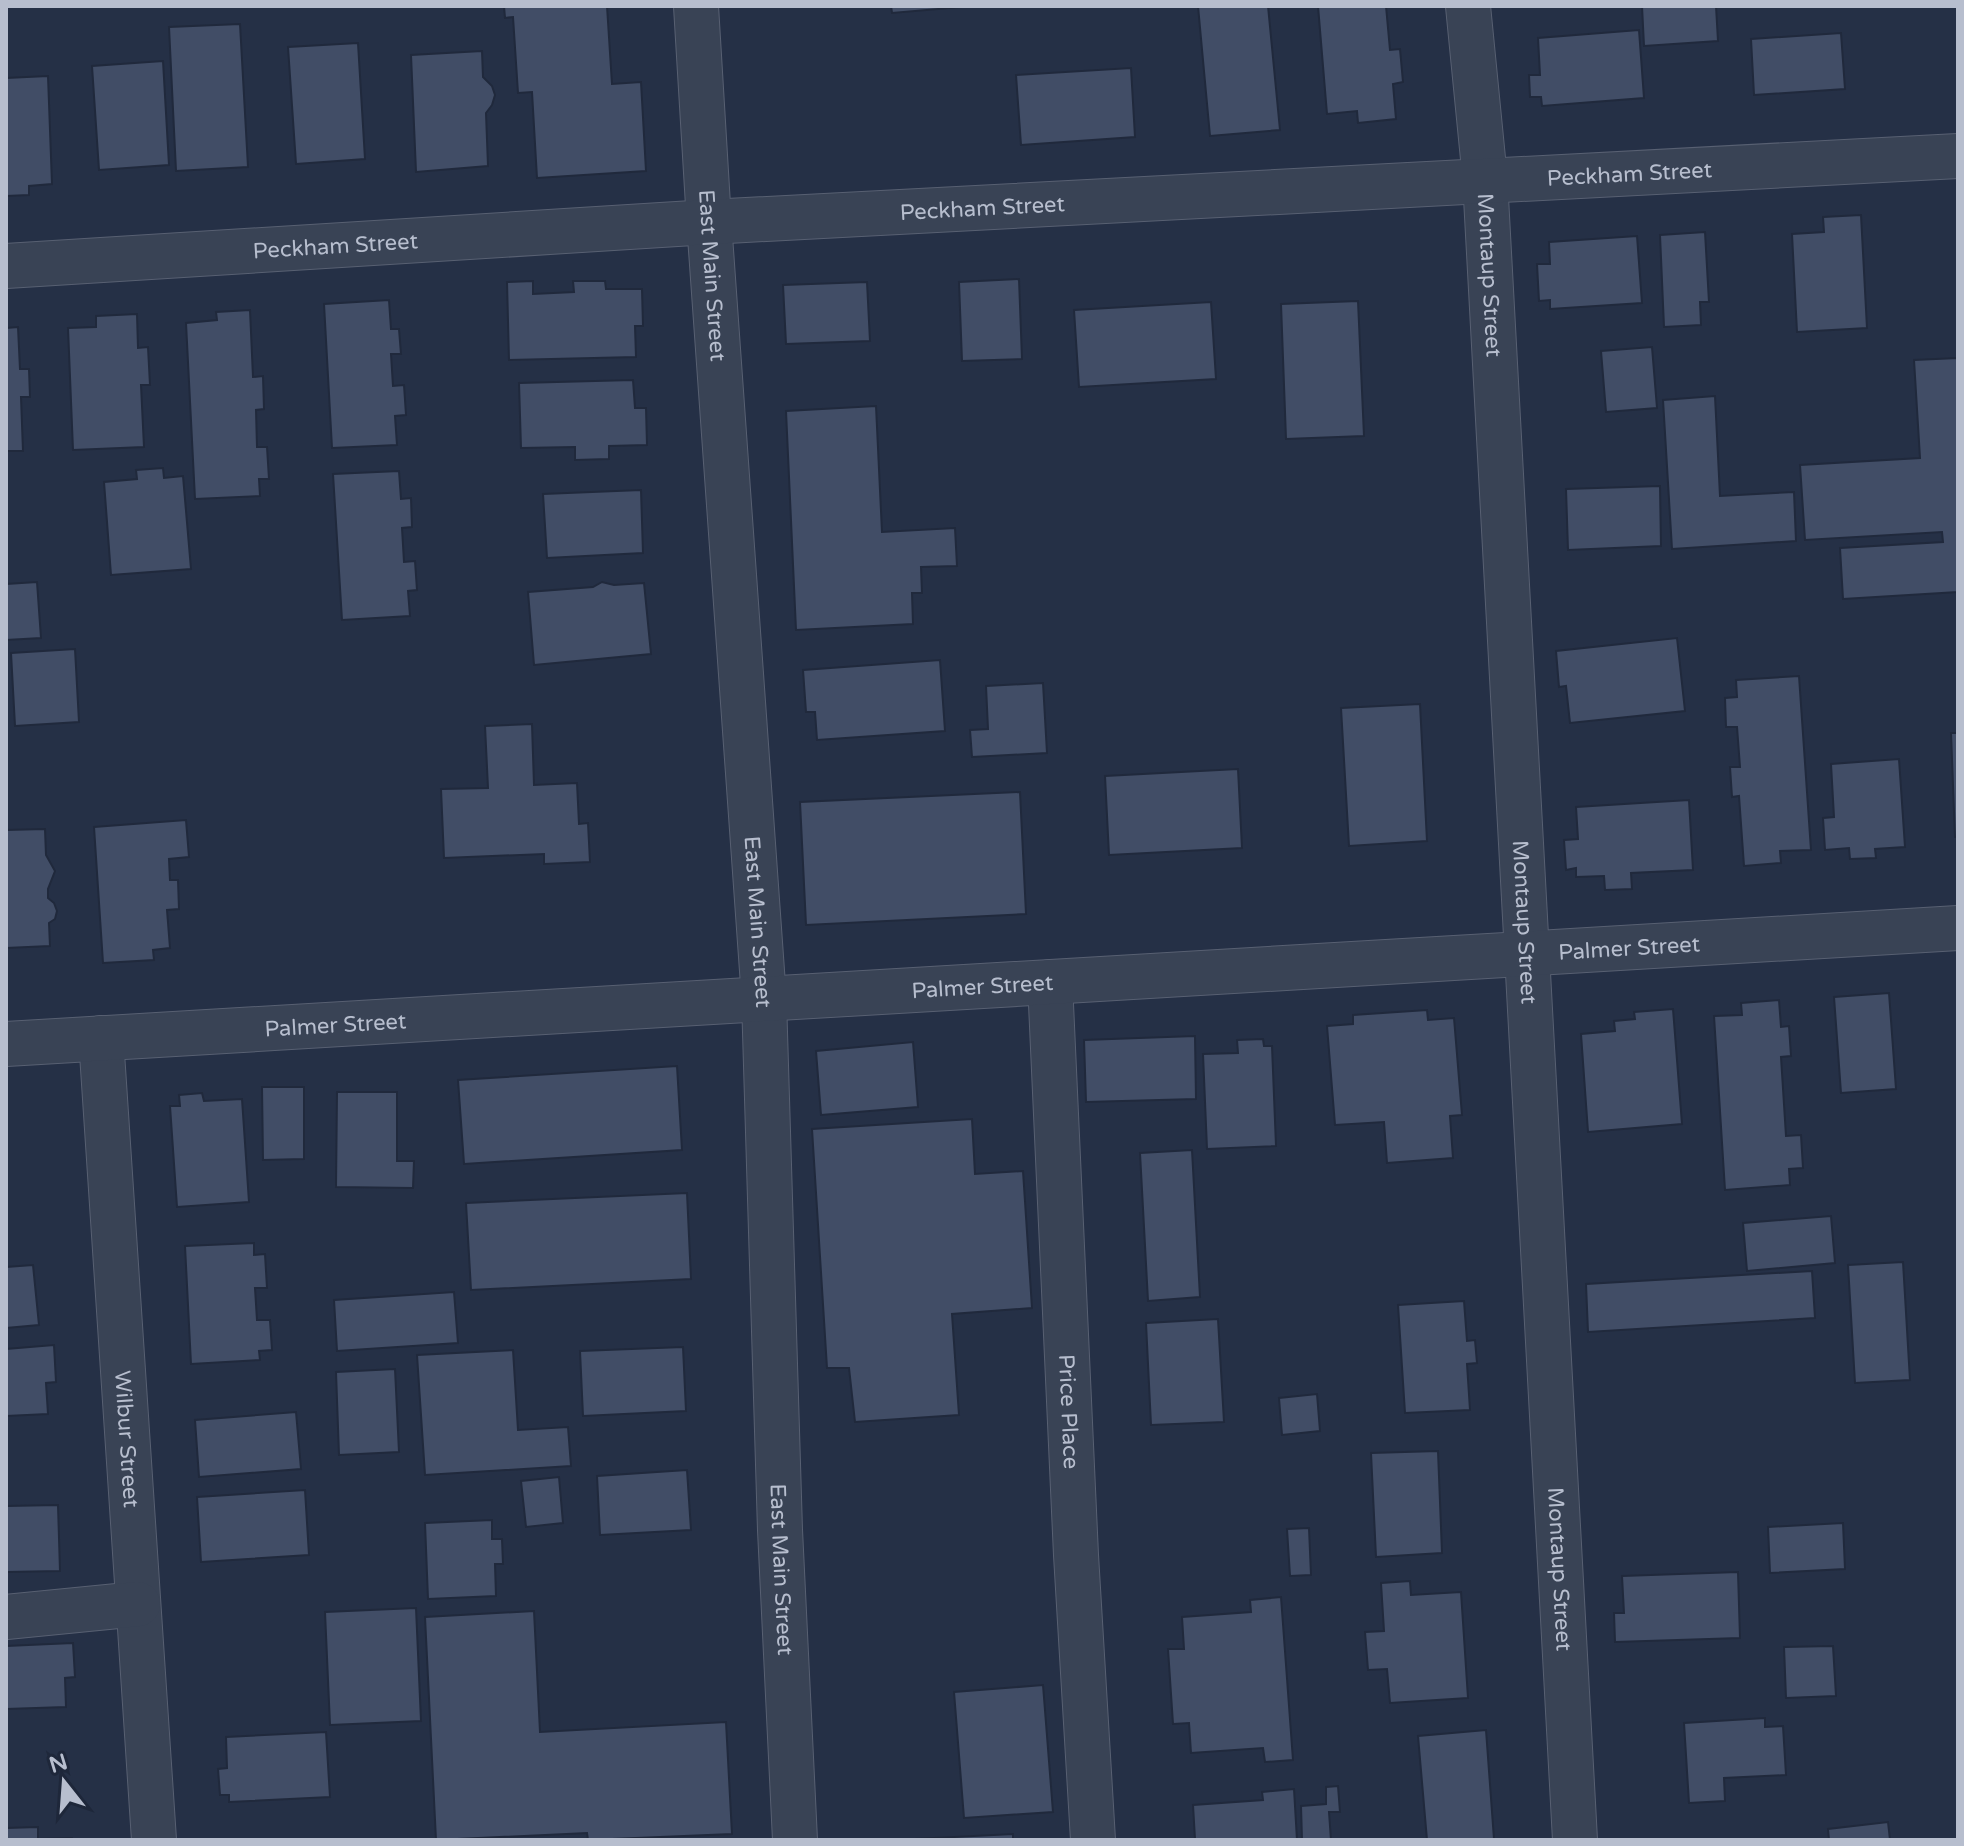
<svg xmlns="http://www.w3.org/2000/svg" width="1964" height="1846" viewBox="0 0 1964 1846" font-family="'Varela Round',sans-serif">
  <rect width="100%" height="100%" fill="#253046"/>
  <!-- building -->
  <g fill="#414d66" stroke="#20293c" stroke-width="2">
    <path d="M 504,6 L 607,6 L 612,84 L 641,82 L 646,171 L 537,178 L 532,92 L 518,93 L 513,17 L 505,18 Z"/>
    <path d="M 891,6 L 973,6 L 892,13 Z"/>
    <path d="M 1198,6 L 1268,6 L 1280,130 L 1210,136 Z"/>
    <path d="M 1318,6 L 1386,6 L 1390,50 L 1400,49 L 1403,82 L 1393,84 L 1396,119 L 1358,123 L 1357,111 L 1327,114 Z"/>
    <path d="M 1642,6 L 1716,6 L 1718,41 L 1644,46 Z"/>
    <path d="M 240,24 L 248,167 L 176,171 L 169,27 Z"/>
    <path d="M 1639,30 L 1644,98 L 1542,106 L 1541,97 L 1530,97 L 1529,75 L 1540,75 L 1538,38 Z"/>
    <path d="M 1841,33 L 1845,89 L 1754,95 L 1751,39 Z"/>
    <path d="M 358,43 L 365,159 L 296,164 L 288,47 Z"/>
    <path d="M 482,51 L 483,77 L 492,86 L 495,95 L 492,105 L 486,113 L 488,166 L 416,172 L 411,55 Z"/>
    <path d="M 163,61 L 169,165 L 99,170 L 92,66 Z"/>
    <path d="M 1131,68 L 1135,137 L 1021,145 L 1016,75 Z"/>
    <path d="M 48,76 L 52,184 L 29,186 L 29,195 L 6,196 L 6,78 Z"/>
    <path d="M 1861,215 L 1867,328 L 1797,332 L 1792,234 L 1824,232 L 1823,217 Z"/>
    <path d="M 1705,232 L 1709,302 L 1700,302 L 1701,325 L 1664,327 L 1660,235 Z"/>
    <path d="M 1637,236 L 1642,303 L 1550,309 L 1550,300 L 1539,301 L 1537,264 L 1550,264 L 1549,242 Z"/>
    <path d="M 1019,279 L 1022,359 L 962,361 L 959,282 Z"/>
    <path d="M 533,281 L 533,294 L 574,292 L 573,281 L 605,281 L 606,289 L 642,289 L 643,326 L 635,326 L 636,357 L 509,360 L 507,282 Z"/>
    <path d="M 867,282 L 870,341 L 786,344 L 783,285 Z"/>
    <path d="M 389,300 L 391,329 L 399,329 L 401,354 L 391,354 L 393,386 L 404,385 L 406,415 L 395,416 L 397,445 L 332,448 L 324,304 Z"/>
    <path d="M 1358,301 L 1364,436 L 1286,439 L 1281,304 Z"/>
    <path d="M 1211,302 L 1216,379 L 1079,387 L 1074,310 Z"/>
    <path d="M 250,310 L 253,377 L 263,376 L 264,409 L 256,410 L 257,447 L 267,447 L 269,479 L 259,479 L 260,496 L 195,499 L 186,323 L 217,320 L 216,312 Z"/>
    <path d="M 137,314 L 138,348 L 148,347 L 150,385 L 141,385 L 144,447 L 73,450 L 68,328 L 96,327 L 96,316 Z"/>
    <path d="M 18,327 L 20,369 L 29,369 L 30,397 L 21,397 L 23,451 L 6,451 L 6,328 Z"/>
    <path d="M 1652,347 L 1657,408 L 1606,412 L 1601,351 Z"/>
    <path d="M 1958,358 L 1958,592 L 1843,599 L 1840,548 L 1943,542 L 1942,532 L 1805,540 L 1800,465 L 1920,458 L 1914,360 Z"/>
    <path d="M 633,380 L 635,408 L 646,408 L 647,445 L 609,446 L 609,459 L 575,460 L 575,447 L 521,448 L 519,383 Z"/>
    <path d="M 1715,396 L 1720,496 L 1794,492 L 1796,541 L 1672,549 L 1663,400 Z"/>
    <path d="M 876,406 L 882,532 L 955,528 L 957,566 L 921,567 L 922,593 L 912,593 L 913,624 L 796,630 L 786,411 Z"/>
    <path d="M 163,468 L 164,478 L 183,476 L 191,569 L 111,575 L 104,482 L 137,479 L 136,470 Z"/>
    <path d="M 399,471 L 401,499 L 411,498 L 412,527 L 402,528 L 404,562 L 415,561 L 417,590 L 408,591 L 410,616 L 342,620 L 333,474 Z"/>
    <path d="M 1660,486 L 1661,546 L 1568,550 L 1566,489 Z"/>
    <path d="M 641,490 L 643,553 L 547,558 L 543,494 Z"/>
    <path d="M 37,582 L 41,638 L 6,640 L 6,584 Z"/>
    <path d="M 602,582 L 614,585 L 644,583 L 651,654 L 534,665 L 528,592 L 593,587 Z"/>
    <path d="M 1677,638 L 1685,711 L 1570,723 L 1566,686 L 1559,687 L 1556,651 Z"/>
    <path d="M 75,649 L 79,722 L 15,726 L 11,653 Z"/>
    <path d="M 940,660 L 945,731 L 817,740 L 815,712 L 806,712 L 803,670 Z"/>
    <path d="M 1799,676 L 1811,850 L 1780,851 L 1781,863 L 1744,866 L 1739,796 L 1732,797 L 1730,767 L 1740,767 L 1737,727 L 1726,727 L 1725,698 L 1737,697 L 1736,680 Z"/>
    <path d="M 1043,683 L 1047,753 L 972,757 L 970,730 L 988,729 L 986,686 Z"/>
    <path d="M 1420,704 L 1427,841 L 1349,846 L 1341,708 Z"/>
    <path d="M 532,724 L 534,785 L 577,783 L 579,824 L 588,823 L 590,862 L 544,864 L 544,854 L 444,858 L 441,789 L 488,788 L 485,726 Z"/>
    <path d="M 1951,733 L 1958,733 L 1958,837 L 1955,837 Z"/>
    <path d="M 1899,759 L 1905,847 L 1875,849 L 1876,858 L 1850,859 L 1849,848 L 1825,850 L 1823,818 L 1834,817 L 1831,764 Z"/>
    <path d="M 1238,769 L 1242,848 L 1109,855 L 1105,776 Z"/>
    <path d="M 1020,792 L 1026,914 L 806,925 L 800,802 Z"/>
    <path d="M 1689,800 L 1693,870 L 1631,873 L 1632,889 L 1605,890 L 1604,876 L 1576,877 L 1576,868 L 1566,870 L 1564,840 L 1578,839 L 1576,807 Z"/>
    <path d="M 186,820 L 189,857 L 169,859 L 170,880 L 178,880 L 179,909 L 167,910 L 170,948 L 153,950 L 154,960 L 103,963 L 94,827 Z"/>
    <path d="M 45,829 L 46,855 L 55,871 L 48,889 L 48,898 L 54,903 L 57,911 L 55,919 L 49,923 L 50,946 L 6,948 L 6,830 Z"/>
    <path d="M 1889,993 L 1896,1089 L 1841,1093 L 1834,997 Z"/>
    <path d="M 1779,1000 L 1781,1027 L 1789,1026 L 1791,1056 L 1781,1057 L 1786,1136 L 1801,1135 L 1803,1168 L 1789,1169 L 1790,1185 L 1725,1190 L 1714,1016 L 1742,1015 L 1741,1003 Z"/>
    <path d="M 1673,1009 L 1682,1124 L 1588,1132 L 1581,1034 L 1615,1031 L 1614,1021 L 1635,1019 L 1634,1012 Z"/>
    <path d="M 1427,1010 L 1428,1020 L 1454,1018 L 1462,1115 L 1450,1116 L 1453,1158 L 1387,1163 L 1384,1122 L 1335,1125 L 1327,1026 L 1353,1024 L 1353,1015 Z"/>
    <path d="M 1195,1036 L 1196,1099 L 1086,1102 L 1084,1040 Z"/>
    <path d="M 1263,1039 L 1264,1046 L 1272,1046 L 1276,1146 L 1207,1149 L 1203,1054 L 1238,1053 L 1237,1040 Z"/>
    <path d="M 913,1042 L 918,1107 L 821,1115 L 816,1051 Z"/>
    <path d="M 677,1066 L 682,1150 L 464,1164 L 458,1080 Z"/>
    <path d="M 262,1087 L 304,1087 L 304,1159 L 263,1160 Z"/>
    <path d="M 337,1092 L 397,1092 L 397,1161 L 414,1161 L 413,1188 L 336,1187 Z"/>
    <path d="M 202,1093 L 204,1101 L 242,1099 L 249,1202 L 177,1207 L 170,1106 L 180,1106 L 179,1095 Z"/>
    <path d="M 972,1119 L 975,1174 L 1023,1171 L 1032,1308 L 952,1314 L 959,1415 L 855,1422 L 849,1368 L 827,1368 L 812,1129 Z"/>
    <path d="M 1192,1150 L 1200,1297 L 1148,1301 L 1140,1153 Z"/>
    <path d="M 687,1193 L 691,1279 L 471,1290 L 466,1203 Z"/>
    <path d="M 1831,1216 L 1835,1263 L 1747,1271 L 1743,1223 Z"/>
    <path d="M 254,1243 L 254,1255 L 265,1254 L 267,1288 L 255,1288 L 257,1320 L 270,1320 L 272,1350 L 259,1351 L 260,1360 L 191,1364 L 185,1246 Z"/>
    <path d="M 1903,1262 L 1910,1380 L 1855,1383 L 1848,1265 Z"/>
    <path d="M 33,1265 L 39,1325 L 6,1328 L 6,1267 Z"/>
    <path d="M 1812,1271 L 1815,1318 L 1588,1332 L 1586,1284 Z"/>
    <path d="M 454,1292 L 458,1343 L 337,1351 L 334,1300 Z"/>
    <path d="M 1464,1301 L 1467,1341 L 1475,1340 L 1477,1363 L 1467,1364 L 1470,1410 L 1405,1413 L 1398,1305 Z"/>
    <path d="M 1218,1319 L 1224,1422 L 1151,1425 L 1146,1323 Z"/>
    <path d="M 54,1345 L 56,1382 L 46,1383 L 48,1414 L 6,1416 L 6,1349 Z"/>
    <path d="M 683,1347 L 686,1411 L 583,1416 L 580,1351 Z"/>
    <path d="M 513,1350 L 518,1430 L 568,1427 L 571,1466 L 425,1475 L 417,1355 Z"/>
    <path d="M 395,1369 L 399,1452 L 339,1455 L 336,1372 Z"/>
    <path d="M 1317,1394 L 1320,1431 L 1282,1435 L 1279,1398 Z"/>
    <path d="M 296,1412 L 301,1469 L 199,1477 L 195,1420 Z"/>
    <path d="M 1438,1451 L 1442,1553 L 1376,1557 L 1371,1453 Z"/>
    <path d="M 687,1470 L 691,1530 L 600,1535 L 597,1476 Z"/>
    <path d="M 559,1477 L 563,1523 L 526,1527 L 521,1481 Z"/>
    <path d="M 305,1490 L 309,1555 L 201,1562 L 197,1497 Z"/>
    <path d="M 58,1505 L 60,1571 L 6,1572 L 6,1506 Z"/>
    <path d="M 492,1520 L 492,1539 L 502,1539 L 503,1564 L 495,1564 L 496,1596 L 428,1599 L 425,1523 Z"/>
    <path d="M 1843,1523 L 1845,1569 L 1770,1573 L 1768,1527 Z"/>
    <path d="M 1309,1528 L 1311,1575 L 1290,1576 L 1287,1529 Z"/>
    <path d="M 1738,1572 L 1740,1638 L 1615,1642 L 1614,1613 L 1624,1613 L 1622,1576 Z"/>
    <path d="M 1410,1581 L 1411,1595 L 1461,1592 L 1468,1698 L 1390,1703 L 1387,1669 L 1368,1670 L 1365,1632 L 1384,1631 L 1381,1583 Z"/>
    <path d="M 1281,1597 L 1293,1760 L 1265,1762 L 1263,1748 L 1191,1753 L 1189,1723 L 1173,1724 L 1168,1649 L 1184,1649 L 1182,1617 L 1251,1612 L 1250,1600 Z"/>
    <path d="M 416,1608 L 421,1721 L 330,1725 L 325,1612 Z"/>
    <path d="M 534,1611 L 540,1732 L 726,1722 L 732,1834 L 588,1840 L 587,1833 L 436,1840 L 425,1617 Z"/>
    <path d="M 73,1643 L 75,1677 L 65,1678 L 66,1707 L 6,1709 L 6,1646 Z"/>
    <path d="M 1833,1646 L 1836,1696 L 1786,1698 L 1784,1647 Z"/>
    <path d="M 1043,1685 L 1053,1812 L 964,1818 L 954,1692 Z"/>
    <path d="M 1765,1718 L 1765,1727 L 1783,1726 L 1786,1775 L 1724,1778 L 1725,1801 L 1689,1803 L 1684,1723 Z"/>
    <path d="M 1486,1730 L 1494,1839 L 1427,1840 L 1418,1736 Z"/>
    <path d="M 326,1732 L 330,1797 L 229,1802 L 229,1795 L 220,1795 L 218,1769 L 227,1768 L 226,1737 Z"/>
    <path d="M 1338,1786 L 1340,1812 L 1329,1812 L 1331,1840 L 1302,1840 L 1301,1806 L 1326,1804 L 1326,1787 Z"/>
    <path d="M 1294,1789 L 1297,1840 L 1183,1840 L 1195,1839 L 1193,1805 L 1263,1800 L 1262,1792 Z"/>
    <path d="M 1888,1822 L 1890,1840 L 1829,1840 L 1828,1829 Z"/>
    <path d="M 38,1827 L 38,1839 L 72,1838 L 73,1840 L 6,1840 L 6,1828 Z"/>
    <path d="M 1013,1834 L 1013,1840 L 895,1840 Z"/>
  </g>
  <g fill="none" stroke-linecap="round" stroke-linejoin="round">
    <!-- street casing -->
    <g stroke="#586072" stroke-width="46">
      <g id="street">
        <path id="s1" d="M 696,6 L 709,222 L 764,999 L 780,1530 L 795,1840"/>
        <path id="s2" d="M 1468,6 L 1485,179 L 1575,1840"/>
        <path id="s3" d="M 6,266 L 709,222 L 1958,156"/>
        <path id="s4" d="M 1050,982 L 1076,1555 L 1093,1840"/>
        <path id="s5" d="M 101,1038 L 154,1840"/>
        <path id="s6" d="M 6,1044 L 1958,928"/>
        <path d="M 6,1617 L 138,1604"/>
      </g>
    </g>
    <!-- street -->
    <use href="#street" stroke="#394355" stroke-width="44"/>
  </g>
  <g text-anchor="middle" stroke-width="8" stroke-linejoin="round" paint-order="stroke">
    <!-- street labels -->
    <g font-size="22" fill="#b7bece" stroke="#1e273a">
      <text dy="8" stroke="none"><textPath href="#s3" startOffset="1626">Peckham Street</textPath></text>
      <text dy="8" stroke="none"><textPath href="#s3" startOffset="978">Peckham Street</textPath></text>
      <text dy="8" stroke="none"><textPath href="#s3" startOffset="330">Peckham Street</textPath></text>
      <text dy="8" stroke="none"><textPath href="#s1" startOffset="270">East Main Street</textPath></text>
      <text dy="8" stroke="none"><textPath href="#s2" startOffset="270">Montaup Street</textPath></text>
      <text dy="8" stroke="none"><textPath href="#s1" startOffset="918">East Main Street</textPath></text>
      <text dy="8" stroke="none"><textPath href="#s2" startOffset="918">Montaup Street</textPath></text>
      <text dy="8" stroke="none"><textPath href="#s6" startOffset="1626">Palmer Street</textPath></text>
      <text dy="8" stroke="none"><textPath href="#s6" startOffset="978">Palmer Street</textPath></text>
      <text dy="8" stroke="none"><textPath href="#s6" startOffset="330">Palmer Street</textPath></text>
      <text dy="8" stroke="none"><textPath href="#s4" startOffset="430">Price Place</textPath></text>
      <text dy="8" stroke="none"><textPath href="#s5" startOffset="402">Wilbur Street</textPath></text>
      <text dy="8" stroke="none"><textPath href="#s1" startOffset="1566">East Main Street</textPath></text>
      <text dy="8" stroke="none"><textPath href="#s2" startOffset="1566">Montaup Street</textPath></text>
    </g>
  </g>
  <!-- border -->
  <rect width="1964" height="1846" fill="none" stroke="#b7bece" stroke-width="16"/>
  <!-- north arrow -->
  <g transform="translate(64 1782) rotate(343)" stroke="#1e273a" stroke-width="6" paint-order="stroke">
  <path d="M0-6L14 30L0 20L-14 30Z" fill="#b7bece"/>
  <text y="-12" font-size="22" font-weight="bold" text-anchor="middle" fill="#b7bece">N</text>
  </g>
</svg>
